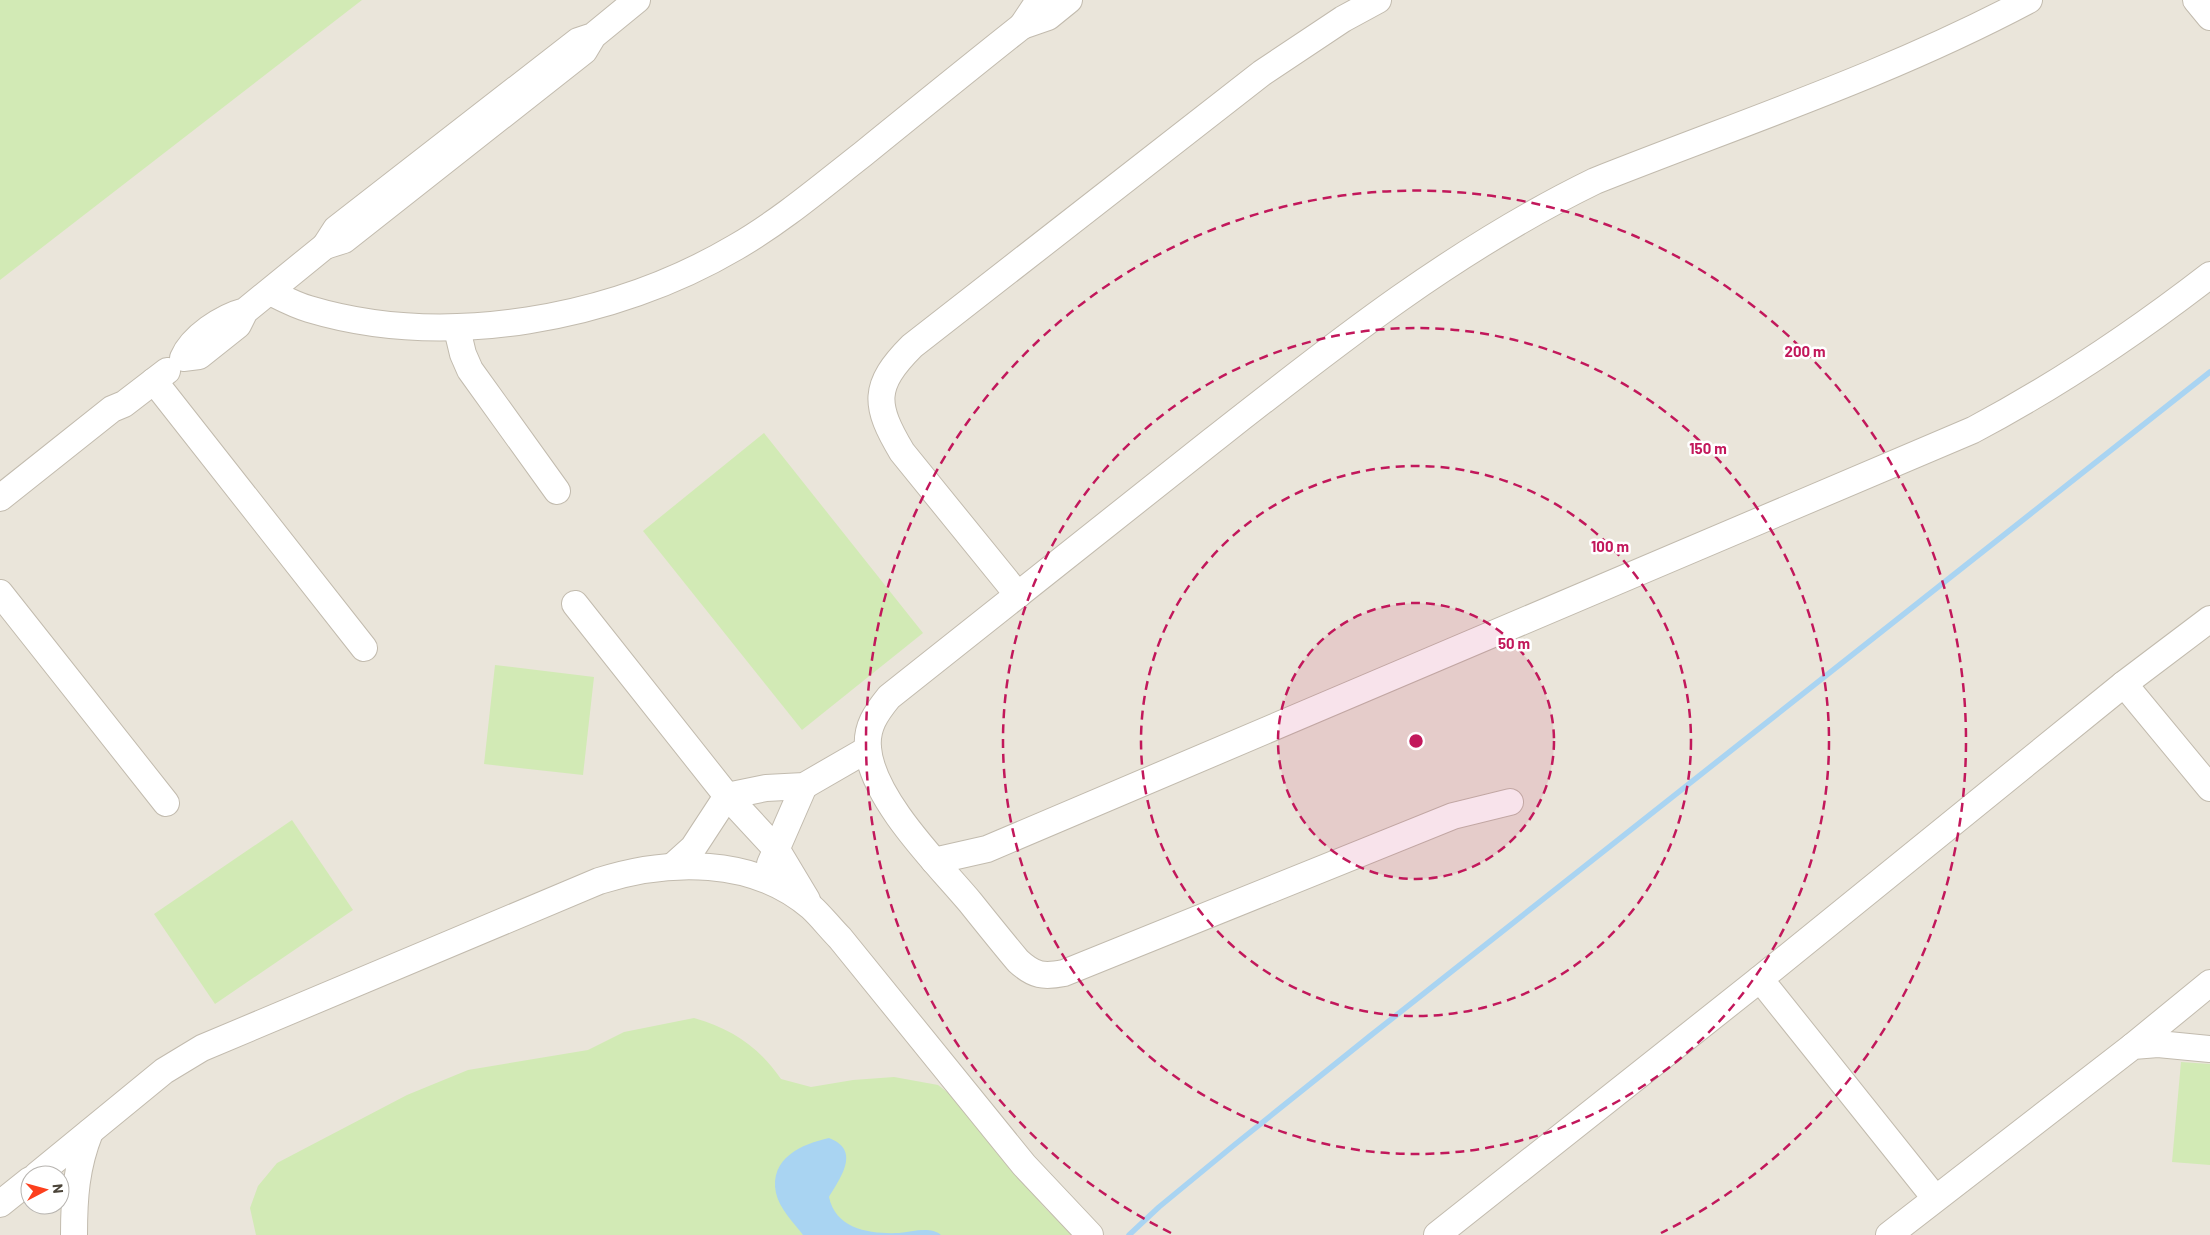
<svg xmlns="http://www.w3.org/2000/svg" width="2210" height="1235" viewBox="0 0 2210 1235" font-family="Barlow,sans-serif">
  <rect width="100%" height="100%" fill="#f6f3ec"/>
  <!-- residential -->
  <path fill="#eae5da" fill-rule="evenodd" d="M 0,0 L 2210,0 L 2210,1235 L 0,1235 ZM 30,1175 L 60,1175 L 60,1205 L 30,1205 Z"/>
  <!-- green -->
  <g fill="#d2eab5">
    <path d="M 0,0 L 362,0 L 0,280 Z"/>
    <path d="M 764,433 L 923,633 L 802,730 L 643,531 Z"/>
    <path d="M 495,665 L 594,677 L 583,775 L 484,764 Z"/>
    <path d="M 292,820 L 353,910 L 215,1004 L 154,914 Z"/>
    <path d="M 694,1018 C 732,1029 758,1046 781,1079 L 811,1087 L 853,1080 L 894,1077 L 938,1085 L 955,1098 L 1043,1206 L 1073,1235 L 256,1235 L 250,1208 L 258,1186 L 277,1163 L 407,1095 L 468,1070 L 588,1050 L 624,1032 Z"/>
    <path d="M 2181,1062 L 2210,1064 L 2210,1165 L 2172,1162 Z"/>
  </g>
  <!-- water -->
  <path fill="#a9d4f2" d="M 829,1138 C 861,1150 841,1177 829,1197 C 836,1230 871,1234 899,1233 C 912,1232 930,1226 941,1235 L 803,1235 C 794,1223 779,1208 776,1193 C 769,1158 802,1144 829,1138 Z"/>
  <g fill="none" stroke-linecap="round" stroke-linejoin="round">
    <!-- stream -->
    <path stroke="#a9d4f2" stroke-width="5.5" d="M 1129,1235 L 1159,1207 L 1233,1146 L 1370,1036 L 2210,372"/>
    <!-- minor casing -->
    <g stroke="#c2bbae" stroke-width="28">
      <g id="minor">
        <path d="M 1042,0 L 1036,5 L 1022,26 L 1048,17 L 1069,0"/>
        <path d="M 2196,0 L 2210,17"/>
        <path d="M 593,36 L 584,51 L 344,240 L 325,246 L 336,229 L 578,41 L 593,36 L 637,0"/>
        <path d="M 270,292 C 282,298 295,305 309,309 C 446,350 614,319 736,247 C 781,221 822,186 863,154 C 916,111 969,68 1022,26"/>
        <path d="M 245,311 L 238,325 L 199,356 L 183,358 C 192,337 222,317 245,311 L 325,246"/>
        <path d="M 457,329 L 463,354 L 470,370 L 557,491"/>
        <path d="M 154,381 L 364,648"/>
        <path d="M 0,498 L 112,409 L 124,404 L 167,371"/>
        <path d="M 0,593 L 166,803"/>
        <path d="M 1018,595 L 902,452 C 874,405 872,386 912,346 L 1262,73 L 1343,19 L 1378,0"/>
        <path d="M 575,604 L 727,796 L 777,850 L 807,900"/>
        <path d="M 2124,684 L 2210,788"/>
        <path d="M 1510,802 L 1453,816 L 1064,973 C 1044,977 1034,976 1018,961 C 1002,942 986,922 970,902 C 938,864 872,799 868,748 C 866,727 876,713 889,697 C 997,612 1105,526 1213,440 C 1335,344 1455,249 1595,181 C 1741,123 1890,74 2029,0"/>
        <path d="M 934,861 L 987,849 L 1973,430 C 2058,385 2135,333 2210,275"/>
        <path d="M 770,864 L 804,786"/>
        <path d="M 673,866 L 693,848 L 727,796 L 766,788 L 804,786 L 868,749"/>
        <path d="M 1760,979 L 1935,1198"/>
        <path d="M 2133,1046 L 2210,983"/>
        <path d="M 37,1175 L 164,1071 L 202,1048 L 599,881 C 668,859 753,857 811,907 C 821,916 830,928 840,938 L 1024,1165 L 1090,1235"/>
        <path d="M 0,1204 L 30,1180"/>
        <path d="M 74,1235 C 74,1198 76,1167 90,1132"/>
        <path d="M 1437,1235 L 1760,979 L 2124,684 L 2210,619"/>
        <path d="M 1889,1235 L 2133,1046 L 2158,1044 L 2210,1049"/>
      </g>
    </g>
    <!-- minor -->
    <use href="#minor" stroke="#fff" stroke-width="26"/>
  </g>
  <!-- distance rings -->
  <circle cx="1416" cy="741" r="138" fill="#c2185b" fill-opacity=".12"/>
  <g fill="none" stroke="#c2185b" stroke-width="2.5" stroke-dasharray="9 6">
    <circle cx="1416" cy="741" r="138"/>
    <circle cx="1416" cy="741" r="275"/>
    <circle cx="1416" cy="741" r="413"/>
    <path d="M1171 1233A550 550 0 1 1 1661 1233"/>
  </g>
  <circle cx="1416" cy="741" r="8" fill="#c2185b" stroke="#fff" stroke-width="2.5"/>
  <g font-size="15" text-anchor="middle" font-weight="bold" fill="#c2185b" stroke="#fff" stroke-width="5" stroke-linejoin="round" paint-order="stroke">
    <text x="1805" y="357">200 m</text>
    <text x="1708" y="454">150 m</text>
    <text x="1610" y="552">100 m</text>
    <text x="1514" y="649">50 m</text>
  </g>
  <!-- north arrow -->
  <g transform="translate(45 1190) rotate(84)"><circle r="24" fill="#ffffff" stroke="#b7b4b0"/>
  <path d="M0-4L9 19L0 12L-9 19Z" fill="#fc3f1d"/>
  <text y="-8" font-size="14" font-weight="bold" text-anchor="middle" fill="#4b4439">N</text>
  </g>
</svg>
